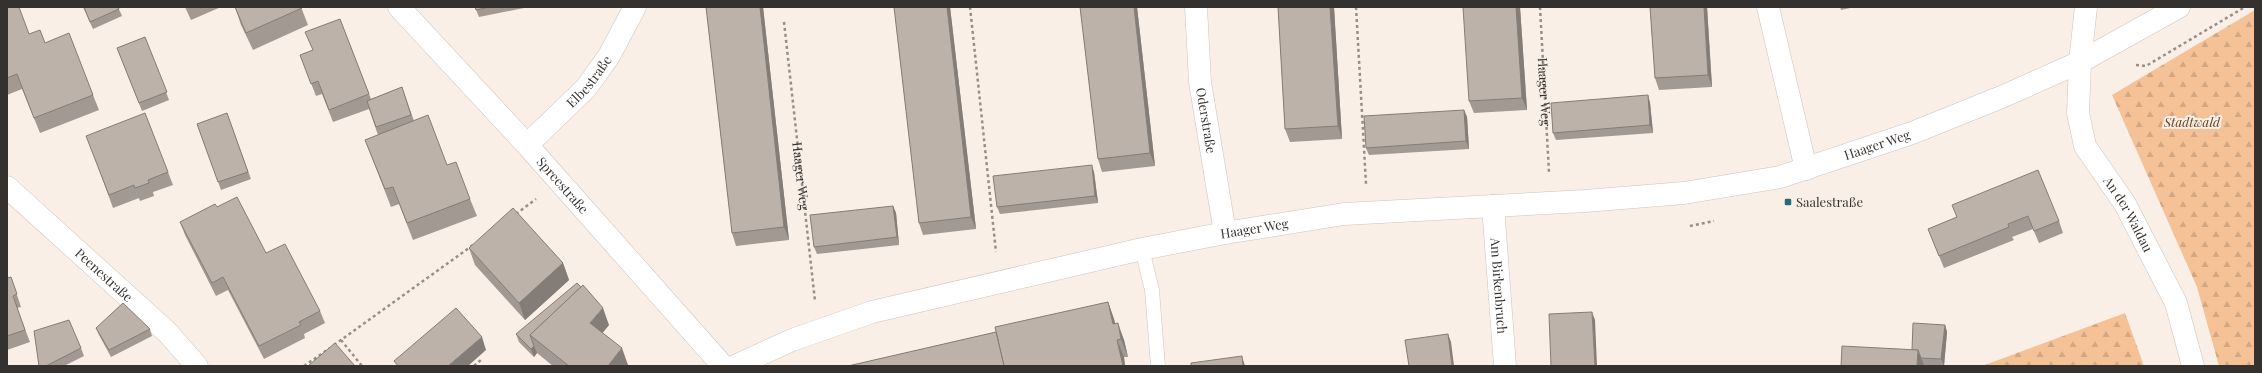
<svg xmlns="http://www.w3.org/2000/svg" width="2262" height="373" viewBox="0 0 2262 373" font-family="'Playfair Display',serif">
  <defs>
    <pattern id="forest-firs" width="22" height="20" patternUnits="userSpaceOnUse"><rect width="22" height="20" fill="#f5c297"/><path d="M5 1l3.5 6h-7zM16 11l3.5 6h-7z" fill="#d3a782"/></pattern>
  </defs>
  <rect width="100%" height="100%" fill="#f9efe6"/>
  <!-- forest -->
  <g fill="url(#forest-firs)">
    <path d="M 2255,10 L 2255,366 L 2219,366 L 2197,287 L 2112,95 Z"/>
    <path d="M 2125,313 L 2144,366 L 1982,366 Z"/>
  </g>
  <g fill="none" stroke-linecap="round" stroke-linejoin="round">
    <!-- lane casing -->
    <g stroke="#cdc4bc" stroke-width="15">
      <path id="lane" d="M 1142,249 L 1152,290 L 1158,366"/>
    </g>
    <!-- street casing -->
    <g stroke="#cdc4bc" stroke-width="23">
      <g id="street">
        <path id="s3" d="M 399,7 L 527,145 L 723,366"/>
        <path id="s4" d="M 1196,7 L 1200,82 L 1225,233"/>
        <path d="M 1768,7 L 1806,169"/>
        <path id="s5" d="M 2086,7 L 2080,62 L 2078,113 L 2085,146 L 2125,204 L 2176,303 L 2193,366"/>
        <path id="s6" d="M 527,145 L 586,88 L 609,56 L 635,7"/>
        <path id="s7" d="M 7,187 L 167,332 L 197,366"/>
        <path id="s8" d="M 1493,206 L 1505,366"/>
      </g>
    </g>
    <!-- secondary casing -->
    <g stroke="#cdc4bc" stroke-width="23">
      <g id="secondary">
        <path id="s9" d="M 735,366 L 792,340 L 872,312 L 1142,249 L 1225,233 L 1344,214 L 1585,201 L 1684,193 L 1780,177 L 1912,133 L 2004,96 L 2080,62 L 2179,7"/>
      </g>
    </g>
    <!-- path -->
    <g stroke="#968f89" stroke-width="2.5" stroke-dasharray="3 3" stroke-linecap="butt">
      <path d="M 970,7 L 996,252"/>
      <path d="M 1356,7 L 1366,184"/>
      <path id="s1" d="M 1540,7 L 1549,173"/>
      <path id="s2" d="M 784,22 L 815,301"/>
      <path d="M 2136,65 L 2146,66 L 2245,7"/>
      <path d="M 516,214 L 536,199"/>
      <path d="M 1690,226 L 1714,221"/>
      <path d="M 341,340 L 362,366"/>
      <path d="M 334,345 L 473,245"/>
      <path d="M 304,366 L 330,348"/>
      <path d="M 474,366 L 482,359"/>
    </g>
    <!-- lane -->
    <use href="#lane" stroke="#fff" stroke-width="14"/>
    <!-- street -->
    <use href="#street" stroke="#fff" stroke-width="22"/>
    <!-- secondary -->
    <use href="#secondary" stroke="#fff" stroke-width="22"/>
  </g>
  <!-- wall -->
  <g fill="#a29992">
    <path d="M 7,7 L 29,34 L 45,43 L 93,95 L 99,110 L 40,133 L 22,89 L 7,95 Z"/>
    <path d="M 83,7 L 118,7 L 122,16 L 93,29 Z"/>
    <path d="M 185,7 L 221,7 L 191,20 Z"/>
    <path d="M 235,7 L 301,7 L 308,25 L 253,50 L 241,25 Z"/>
    <path d="M 475,7 L 529,7 L 479,17 Z"/>
    <path d="M 706,7 L 763,7 L 789,240 L 736,246 L 732,233 Z"/>
    <path d="M 894,7 L 950,7 L 976,229 L 923,235 L 919,223 Z"/>
    <path d="M 1080,7 L 1137,7 L 1155,166 L 1102,172 L 1098,159 Z"/>
    <path d="M 1278,7 L 1334,7 L 1342,139 L 1290,142 L 1285,129 Z"/>
    <path d="M 1520,7 L 1527,110 L 1474,113 L 1469,101 Z"/>
    <path d="M 1650,7 L 1707,7 L 1712,87 L 1659,90 L 1655,78 Z"/>
    <path d="M 1840,7 L 1855,7 L 1841,10 Z"/>
    <path d="M 340,19 L 371,99 L 402,87 L 414,121 L 447,165 L 470,199 L 477,216 L 413,240 L 399,204 L 391,207 L 365,140 L 378,135 L 369,109 L 333,122 L 322,94 L 316,96 L 300,55 L 312,51 Z"/>
    <path d="M 145,37 L 169,100 L 142,111 L 117,48 Z"/>
    <path d="M 1648,95 L 1650,103 L 1653,133 L 1556,140 L 1553,133 Z"/>
    <path d="M 1464,110 L 1467,117 L 1469,149 L 1369,155 L 1366,148 Z"/>
    <path d="M 227,113 L 251,179 L 221,190 L 197,124 Z"/>
    <path d="M 91,148 L 168,172 L 173,185 L 153,192 L 154,196 L 140,201 L 139,198 L 113,208 Z"/>
    <path d="M 1094,172 L 1098,203 L 1000,214 L 997,207 Z"/>
    <path d="M 1952,205 L 2059,221 L 2063,233 L 2039,243 L 2033,229 L 2012,237 L 2014,240 L 1944,268 L 1928,229 L 1957,217 Z"/>
    <path d="M 893,206 L 896,213 L 899,245 L 817,254 L 814,247 Z"/>
    <path d="M 217,207 L 266,253 L 320,311 L 325,323 L 304,334 L 305,338 L 264,359 L 228,290 L 216,296 L 185,235 L 180,222 Z"/>
    <path d="M 469,248 L 563,263 L 569,280 L 525,320 L 475,265 Z"/>
    <path d="M 11,277 L 21,307 L 17,308 L 30,342 L 7,350 L 7,278 Z"/>
    <path d="M 1108,302 L 1114,319 L 1115,324 L 1124,340 L 1128,357 L 1124,357 L 1125,366 L 848,366 L 996,332 Z"/>
    <path d="M 609,325 L 602,333 L 628,365 L 627,366 L 553,366 L 537,353 L 534,357 L 519,342 L 516,334 Z"/>
    <path d="M 1945,325 L 1947,332 L 1944,366 L 1924,365 L 1912,350 Z"/>
    <path d="M 96,328 L 150,329 L 152,336 L 111,357 L 99,335 Z"/>
    <path d="M 81,348 L 84,356 L 64,366 L 39,366 Z"/>
  </g>
  <!-- shaded-wall -->
  <g fill="#847d77">
    <path d="M 760,7 L 763,7 L 789,240 L 784,227 Z"/>
    <path d="M 947,7 L 950,7 L 976,229 L 971,217 Z"/>
    <path d="M 1134,7 L 1137,7 L 1155,166 L 1150,153 Z"/>
    <path d="M 1330,7 L 1334,7 L 1342,139 L 1338,126 Z"/>
    <path d="M 1516,7 L 1520,7 L 1527,110 L 1522,98 Z"/>
    <path d="M 1704,7 L 1707,7 L 1712,87 L 1708,75 Z"/>
    <path d="M 1648,95 L 1650,103 L 1653,133 L 1650,125 Z"/>
    <path d="M 1464,110 L 1467,117 L 1469,149 L 1466,141 Z"/>
    <path d="M 1092,165 L 1094,172 L 1098,203 L 1095,196 Z"/>
    <path d="M 893,206 L 896,213 L 899,245 L 897,237 Z"/>
    <path d="M 563,263 L 569,280 L 525,320 L 519,303 Z"/>
    <path d="M 1108,302 L 1114,319 L 1119,341 L 1113,324 Z"/>
    <path d="M 603,308 L 609,325 L 596,341 L 590,323 Z"/>
    <path d="M 1592,312 L 1595,320 L 1597,366 L 1595,366 Z"/>
    <path d="M 1118,323 L 1124,340 L 1128,357 L 1121,339 Z"/>
    <path d="M 1945,325 L 1947,332 L 1944,366 L 1941,359 Z"/>
    <path d="M 1448,334 L 1451,342 L 1454,366 L 1452,366 Z"/>
    <path d="M 482,337 L 486,350 L 468,366 L 448,366 Z"/>
    <path d="M 1117,340 L 1124,357 L 1125,366 L 1123,366 Z"/>
    <path d="M 534,346 L 537,353 L 534,357 L 531,349 Z"/>
    <path d="M 622,348 L 628,365 L 627,366 L 608,366 Z"/>
    <path d="M 1918,350 L 1924,365 L 1923,366 L 1917,366 Z"/>
    <path d="M 1242,356 L 1245,366 L 1243,366 Z"/>
  </g>
  <!-- building -->
  <g fill="#bcb2aa" stroke="#847d77">
    <path d="M 7,7 L 19,7 L 29,34 L 40,30 L 45,43 L 69,33 L 93,95 L 34,118 L 17,74 L 7,78 Z"/>
    <path d="M 84,7 L 118,7 L 119,9 L 90,22 Z"/>
    <path d="M 235,7 L 301,7 L 302,8 L 246,33 Z"/>
    <path d="M 475,7 L 490,7 L 476,10 Z"/>
    <path d="M 706,7 L 760,7 L 784,227 L 732,233 Z"/>
    <path d="M 894,7 L 947,7 L 971,217 L 919,223 Z"/>
    <path d="M 1080,7 L 1134,7 L 1150,153 L 1098,159 Z"/>
    <path d="M 1278,7 L 1330,7 L 1338,126 L 1285,129 Z"/>
    <path d="M 1463,7 L 1516,7 L 1522,98 L 1469,101 Z"/>
    <path d="M 1650,7 L 1704,7 L 1708,75 L 1655,78 Z"/>
    <path d="M 340,19 L 369,94 L 329,110 L 318,81 L 311,84 L 300,55 L 313,50 L 305,32 Z"/>
    <path d="M 145,37 L 167,92 L 139,103 L 117,48 Z"/>
    <path d="M 402,87 L 411,115 L 376,127 L 367,101 Z"/>
    <path d="M 1648,95 L 1650,125 L 1553,133 L 1551,103 Z"/>
    <path d="M 1464,110 L 1466,141 L 1366,148 L 1364,116 Z"/>
    <path d="M 145,113 L 168,172 L 148,180 L 149,183 L 135,188 L 134,185 L 109,195 L 86,136 Z"/>
    <path d="M 227,113 L 248,172 L 218,182 L 197,124 Z"/>
    <path d="M 428,115 L 447,165 L 456,162 L 470,199 L 407,223 L 393,187 L 385,189 L 365,140 Z"/>
    <path d="M 1092,165 L 1095,196 L 997,207 L 993,176 Z"/>
    <path d="M 2038,170 L 2059,221 L 2034,231 L 2028,216 L 2008,224 L 2009,227 L 1939,256 L 1928,229 L 1957,217 L 1952,205 Z"/>
    <path d="M 237,197 L 266,253 L 285,244 L 320,311 L 299,322 L 301,325 L 259,346 L 223,277 L 212,283 L 180,222 L 215,204 L 217,207 Z"/>
    <path d="M 893,206 L 897,237 L 814,247 L 810,215 Z"/>
    <path d="M 513,208 L 563,263 L 519,303 L 469,248 Z"/>
    <path d="M 11,277 L 17,294 L 13,296 L 25,330 L 7,336 L 7,278 Z"/>
    <path d="M 577,283 L 581,287 L 530,335 L 534,346 L 531,349 L 516,334 Z"/>
    <path d="M 583,285 L 603,308 L 590,323 L 622,348 L 608,366 L 569,366 L 530,335 Z"/>
    <path d="M 1108,302 L 1113,324 L 1118,323 L 1121,339 L 1117,340 L 1123,366 L 1004,366 L 995,327 Z"/>
    <path d="M 123,303 L 150,329 L 109,350 L 96,328 Z"/>
    <path d="M 456,308 L 482,337 L 448,366 L 398,366 L 394,361 Z"/>
    <path d="M 1592,312 L 1595,366 L 1551,366 L 1549,314 Z"/>
    <path d="M 69,320 L 81,348 L 46,366 L 39,366 L 34,331 Z"/>
    <path d="M 1913,323 L 1945,325 L 1941,359 L 1921,358 L 1918,350 L 1912,350 Z"/>
    <path d="M 996,332 L 1004,366 L 848,366 Z"/>
    <path d="M 1448,334 L 1452,366 L 1409,366 L 1405,340 Z"/>
    <path d="M 335,343 L 355,366 L 308,366 Z"/>
    <path d="M 1842,346 L 1918,350 L 1917,366 L 1841,366 Z"/>
    <path d="M 1242,356 L 1243,366 L 1191,366 L 1191,363 Z"/>
  </g>
  <!-- markers -->
  <rect fill="#246c78" stroke="#f9efe6" stroke-width="1.5" x="1784" y="198" width="8" height="8" rx="2"/>
  <g text-anchor="middle" stroke-width="4" stroke-linejoin="round" paint-order="stroke">
    <!-- street labels -->
    <g font-size="13" fill="#35312e" stroke="#f9efe6">
      <text dy="5" stroke="none"><textPath href="#s6" startOffset="89">Elbestraße</textPath></text>
      <text dy="5" stroke="none"><textPath href="#s1" startOffset="85">Haager Weg</textPath></text>
      <text dy="5" stroke="none"><textPath href="#s4" startOffset="114">Oderstraße</textPath></text>
      <text dy="5" stroke="none"><textPath href="#s9" startOffset="1170">Haager Weg</textPath></text>
      <text dy="5" stroke="none"><textPath href="#s2" startOffset="155">Haager Weg</textPath></text>
      <text dy="5" stroke="none"><textPath href="#s3" startOffset="242">Spreestraße</textPath></text>
      <text dy="5" stroke="none"><textPath href="#s5" startOffset="221">An der Waldau</textPath></text>
      <text dy="5" stroke="none"><textPath href="#s9" startOffset="539">Haager Weg</textPath></text>
      <text dy="5" stroke="none"><textPath href="#s7" startOffset="131">Peenestraße</textPath></text>
      <text dy="5" stroke="none"><textPath href="#s8" startOffset="80">Am Birkenbruch</textPath></text>
    </g>
    <!-- park labels -->
    <g font-size="13" font-style="italic" fill="#643f1b" stroke="#f9efe6">
      <text x="2192" y="127">Stadtwald</text>
    </g>
    <!-- poi labels -->
    <g font-size="13" fill="#35312e" stroke="#f9efe6" text-anchor="start">
      <text x="1796" y="207">Saalestraße</text>
    </g>
  </g>
  <!-- border -->
  <rect width="2262" height="373" fill="none" stroke="#35312e" stroke-width="16"/>
</svg>
